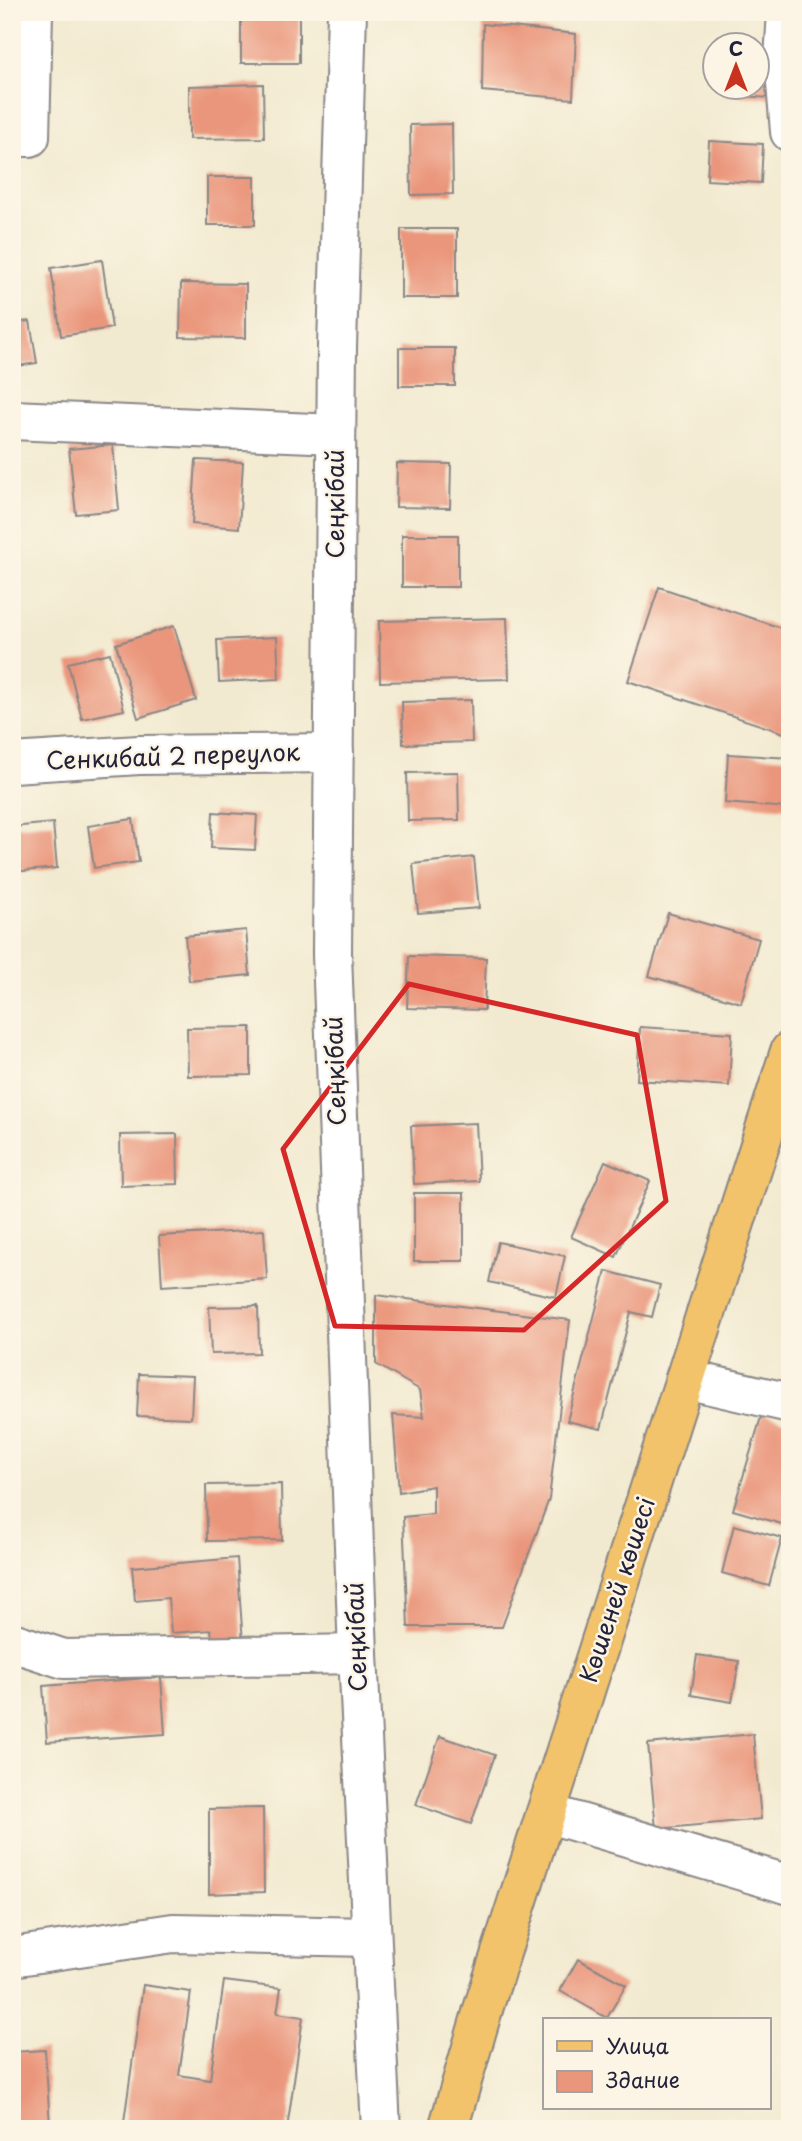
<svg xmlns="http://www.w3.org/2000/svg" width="802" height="2141" viewBox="0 0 802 2141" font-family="'Playpen Sans',sans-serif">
  <rect width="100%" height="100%" fill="#fcf5e5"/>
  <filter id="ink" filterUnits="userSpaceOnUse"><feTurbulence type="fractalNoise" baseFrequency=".0143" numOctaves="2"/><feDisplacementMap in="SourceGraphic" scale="14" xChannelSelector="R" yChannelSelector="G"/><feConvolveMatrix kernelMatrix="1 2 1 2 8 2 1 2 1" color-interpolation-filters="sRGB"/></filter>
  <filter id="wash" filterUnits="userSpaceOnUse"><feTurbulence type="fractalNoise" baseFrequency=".00686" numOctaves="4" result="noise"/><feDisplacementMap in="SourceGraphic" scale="28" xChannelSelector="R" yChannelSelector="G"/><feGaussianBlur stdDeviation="1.57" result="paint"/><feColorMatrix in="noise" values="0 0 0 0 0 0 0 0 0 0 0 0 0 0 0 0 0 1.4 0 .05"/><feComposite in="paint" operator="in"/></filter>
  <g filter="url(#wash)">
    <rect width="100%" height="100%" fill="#f2ead0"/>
    <g id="blocks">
      <!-- building -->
      <g fill="#ea967c">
        <rect x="241" y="12" width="58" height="51"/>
        <path d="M 483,24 L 576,34 L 573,99 L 482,91 Z"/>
        <path d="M 756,48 L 774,49 L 771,98 L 724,95 L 724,88 L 756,88 Z"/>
        <path d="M 263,84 L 264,138 L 189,139 L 189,86 Z"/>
        <path d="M 452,124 L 453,194 L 411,195 L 410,125 Z"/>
        <path d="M 709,141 L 763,144 L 761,183 L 707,180 Z"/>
        <rect x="207" y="177" width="48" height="48"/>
        <rect x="401" y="229" width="56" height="69"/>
        <path d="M 102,260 L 112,328 L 61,336 L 51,268 Z"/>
        <path d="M 181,283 L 246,284 L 246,338 L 180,337 Z"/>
        <path d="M 30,321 L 37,363 L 12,367 L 12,323 Z"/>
        <rect x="399" y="348" width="56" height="38"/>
        <path d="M 113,445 L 119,510 L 76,514 L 69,449 Z"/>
        <path d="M 196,460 L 243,462 L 239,528 L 192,524 Z"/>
        <path d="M 397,463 L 451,464 L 450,508 L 396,507 Z"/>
        <rect x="402" y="535" width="56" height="52"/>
        <path d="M 659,587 L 790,631 L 790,735 L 628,681 Z"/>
        <path d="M 507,618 L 509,679 L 380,682 L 379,621 Z"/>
        <path d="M 174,626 L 196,700 L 138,718 L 116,644 Z"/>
        <path d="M 277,637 L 279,679 L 219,682 L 217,640 Z"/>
        <path d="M 110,653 L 124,710 L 82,719 L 68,663 Z"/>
        <path d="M 471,700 L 472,742 L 403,744 L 402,702 Z"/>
        <path d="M 728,754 L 790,758 L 788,808 L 725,803 Z"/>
        <path d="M 458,772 L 459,820 L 408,821 L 407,773 Z"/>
        <path d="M 213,812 L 257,815 L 255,850 L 211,848 Z"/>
        <path d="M 133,819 L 139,862 L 94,868 L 88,826 Z"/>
        <path d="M 53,823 L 57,868 L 13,872 L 12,827 Z"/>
        <path d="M 474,857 L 479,908 L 418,913 L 413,864 Z"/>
        <path d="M 668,913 L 759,939 L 741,1003 L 649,976 Z"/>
        <path d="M 246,930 L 250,975 L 189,981 L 185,936 Z"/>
        <path d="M 409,956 L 486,958 L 484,1010 L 407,1008 Z"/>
        <path d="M 251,1027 L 251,1075 L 188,1076 L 187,1028 Z"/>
        <path d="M 640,1027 L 732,1033 L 729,1086 L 637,1080 Z"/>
        <path d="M 476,1123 L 479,1181 L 414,1184 L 411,1126 Z"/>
        <path d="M 177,1134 L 178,1184 L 121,1186 L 120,1135 Z"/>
        <path d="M 605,1161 L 650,1181 L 616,1257 L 571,1237 Z"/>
        <rect x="414" y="1193" width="50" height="68"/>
        <path d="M 264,1230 L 267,1279 L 162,1286 L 159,1236 Z"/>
        <path d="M 498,1242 L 565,1256 L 556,1297 L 489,1282 Z"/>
        <path d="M 606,1271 L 660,1285 L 652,1317 L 631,1312 L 601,1429 L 567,1421 Z"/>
        <path d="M 376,1295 L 570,1320 L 549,1499 L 502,1627 L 408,1627 L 403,1517 L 433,1514 L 433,1486 L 399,1492 L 393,1415 L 424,1417 L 420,1390 L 376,1364 Z"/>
        <path d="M 258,1306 L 259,1353 L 211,1354 L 209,1307 Z"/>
        <path d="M 139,1374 L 193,1376 L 191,1418 L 137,1416 Z"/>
        <path d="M 762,1414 L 790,1422 L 790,1507 L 785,1525 L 733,1510 Z"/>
        <path d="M 281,1484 L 282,1540 L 207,1541 L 206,1485 Z"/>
        <path d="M 734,1525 L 782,1538 L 769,1586 L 722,1573 Z"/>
        <path d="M 237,1558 L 243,1643 L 213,1646 L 211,1630 L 171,1633 L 168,1598 L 135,1601 L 132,1567 Z"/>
        <path d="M 697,1655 L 739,1661 L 732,1702 L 691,1695 Z"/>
        <path d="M 161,1677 L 165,1734 L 47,1742 L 43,1686 Z"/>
        <path d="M 753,1734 L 761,1819 L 656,1829 L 648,1744 Z"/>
        <path d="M 440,1736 L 495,1755 L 471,1824 L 416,1805 Z"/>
        <path d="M 263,1808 L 264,1892 L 209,1894 L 209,1809 Z"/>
        <path d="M 578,1959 L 626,1985 L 607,2018 L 560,1991 Z"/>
        <path d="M 224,1981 L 281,1988 L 277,2013 L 303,2017 L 287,2129 L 123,2129 L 143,1985 L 191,1992 L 179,2075 L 210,2080 Z"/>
        <path d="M 45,2050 L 50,2125 L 12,2127 L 12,2052 Z"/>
      </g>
    </g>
  </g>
  <g filter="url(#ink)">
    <use href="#blocks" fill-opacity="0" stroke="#8a8686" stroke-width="2"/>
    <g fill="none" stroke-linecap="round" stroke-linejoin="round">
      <!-- minor casing -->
      <g stroke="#8a8686" stroke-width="42">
        <g id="minor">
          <path d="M 347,12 L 337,347 L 332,954 L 358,1654 L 381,2129"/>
          <path d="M 787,12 L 784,59 L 790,132"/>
          <path d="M 12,137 L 30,137 L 33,12"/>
          <path d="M 12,420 L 336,434"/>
          <path d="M 12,763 L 139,755 L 334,753"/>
          <path d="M 685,1379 L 790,1403"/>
          <path d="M 12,1642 L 64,1659 L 358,1654"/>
          <path d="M 546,1813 L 790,1885"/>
          <path d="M 12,1957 L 173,1933 L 370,1937"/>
        </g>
      </g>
      <!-- major casing -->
      <g stroke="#8a8686" stroke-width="42">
        <path id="major" d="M 448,2129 L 484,2006 L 790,1051"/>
      </g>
      <!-- minor -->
      <use href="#minor" stroke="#fff" stroke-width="38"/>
      <!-- major -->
      <use href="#major" stroke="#f2c36a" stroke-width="38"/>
    </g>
  </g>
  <!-- marked area -->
  <path fill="none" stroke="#d62828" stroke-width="5" stroke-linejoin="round" d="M 409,984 L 637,1035 L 666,1201 L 524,1330 L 335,1326 L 283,1149 Z"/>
  <g text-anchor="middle" stroke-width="5" stroke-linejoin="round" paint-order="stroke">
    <!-- street labels -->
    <g font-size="24" fill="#22223b" stroke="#fcf5e5">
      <text transform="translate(336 504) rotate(-90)" y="8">Сеңкібай</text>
      <text transform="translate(173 757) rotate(-2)" y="8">Сенкибай 2 переулок</text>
      <text transform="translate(336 1071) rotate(-92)" y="8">Сеңкібай</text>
      <text transform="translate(618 1590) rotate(-72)" y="8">Көшеней көшесі</text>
      <text transform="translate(357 1637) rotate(-92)" y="8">Сеңкібай</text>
    </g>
  </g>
  <!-- margin -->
  <rect width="802" height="2141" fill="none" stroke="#fcf5e5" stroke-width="42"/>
  <!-- legend -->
  <rect x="543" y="2018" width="228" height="91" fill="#fcf5e5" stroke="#a5a1a1" stroke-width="2"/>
  <rect x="557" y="2041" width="35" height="10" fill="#f2c36a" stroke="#a5a1a1" stroke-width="2"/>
  <text x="606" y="2054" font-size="21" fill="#22223b">Улица</text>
  <rect x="557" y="2071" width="35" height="21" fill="#ea967c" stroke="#a5a1a1" stroke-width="2"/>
  <text x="606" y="2088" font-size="21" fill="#22223b">Здание</text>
  <!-- north arrow -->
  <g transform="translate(736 66)"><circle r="33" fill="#fcf5e5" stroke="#a5a1a1" stroke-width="2"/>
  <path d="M0-5L12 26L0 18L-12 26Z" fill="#c8321e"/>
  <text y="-10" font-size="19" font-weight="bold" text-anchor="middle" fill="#22223b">С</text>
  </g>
</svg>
